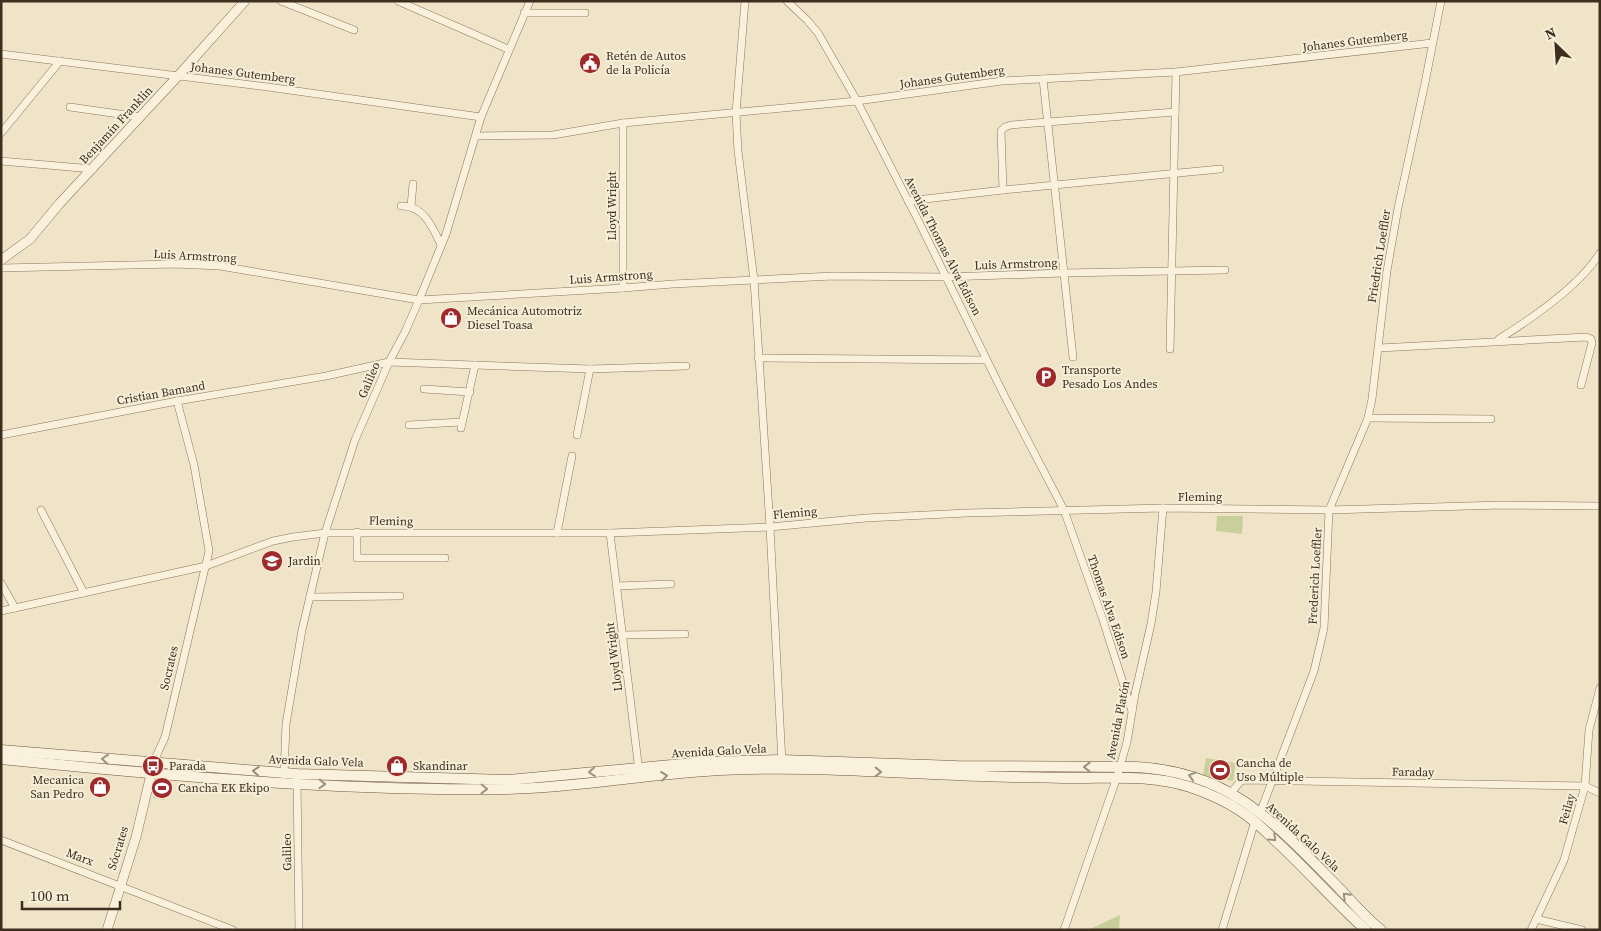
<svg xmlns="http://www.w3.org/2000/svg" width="1601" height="931" viewBox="0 0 1601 931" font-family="'Source Serif 4',serif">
  <rect width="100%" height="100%" fill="#f0e4c8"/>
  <!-- green -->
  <g fill="#c9cf9b">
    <path d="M 1217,516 L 1243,516 L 1242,534 L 1216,531 Z"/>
    <path d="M 1206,758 L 1236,763 L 1233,781 L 1203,776 Z"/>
    <path d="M 158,776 L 171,779 L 165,800 L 153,798 Z"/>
    <path d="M 1120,915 L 1119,930 L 1088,930 Z"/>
  </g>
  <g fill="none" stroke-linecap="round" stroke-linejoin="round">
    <!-- minor casing -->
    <g stroke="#8d765c" stroke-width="8">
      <g id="minor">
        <path d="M 281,1 L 354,30"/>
        <path d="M 398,1 L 508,49"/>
        <path d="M 745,1 L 736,113 L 738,151 L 754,280 L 770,527 L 782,763"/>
        <path d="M 787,1 L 807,20 L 818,33 L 857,101 L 918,220 L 1005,397 L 1064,510 L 1102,617 L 1132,711"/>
        <path d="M 524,13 L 585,13"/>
        <path d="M 1,54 L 268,87 L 481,117"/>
        <path d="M 1043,79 L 1073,357"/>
        <path d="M 70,107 L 140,117"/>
        <path d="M 1,133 L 60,61"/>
        <path d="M 476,136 L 553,135 L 623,123 L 857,101 L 1002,81 L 1176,72 L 1432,43"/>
        <path d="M 1,161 L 93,169"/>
        <path d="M 1003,190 L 1001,131 L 1005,127 L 1011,125 L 1175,112"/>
        <path d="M 908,201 L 1003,190 L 1220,169"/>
        <path d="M 401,206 C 424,205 433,228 441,245"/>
        <path d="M 411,206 L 413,184"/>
        <path d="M 1,268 L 175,264 L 220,266 L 419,300 L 623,288 L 673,284 L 833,276 L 946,277 L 1064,273 L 1225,270"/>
        <path d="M 623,288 L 623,123"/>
        <path d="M 1499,339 C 1531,319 1580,286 1600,253"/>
        <path d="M 1379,348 L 1586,337 L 1591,339 L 1592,343 L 1581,385"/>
        <path d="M 1170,349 L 1176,72"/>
        <path d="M 758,358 L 986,360"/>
        <path d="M 424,389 L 470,392"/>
        <path d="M 1368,418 L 1491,419"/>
        <path d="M 409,425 L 461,422"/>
        <path d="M 461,428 L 475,365"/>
        <path d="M 1,435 L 177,401 L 326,376 L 389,362 L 590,369 L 686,366"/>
        <path d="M 577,435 L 590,369"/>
        <path d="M 41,510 L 84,593"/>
        <path d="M 357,532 L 357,558 L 445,558"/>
        <path d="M 557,533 L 572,456"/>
        <path d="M 610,533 L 639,771"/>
        <path d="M 1,583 L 15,608"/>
        <path d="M 617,586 L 671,584"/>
        <path d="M 310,597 L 400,596"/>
        <path d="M 1,611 L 206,566 L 273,541 L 293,537 L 325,533 L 610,533 L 770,527 L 866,518 L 967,513 L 1163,508 L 1329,510 L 1502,505 L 1600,506"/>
        <path d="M 623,635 L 685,634"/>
        <path d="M 153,763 L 165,737 L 209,551 L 194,465 L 177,401"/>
        <path d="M 284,775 L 286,724 L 302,630 L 325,533 L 355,440 L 389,362 L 405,332 L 419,300 L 446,234 L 481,117 L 530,1"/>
        <path d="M 297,779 L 299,930"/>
        <path d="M 1231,793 L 1239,783 L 1243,780 L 1585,786 L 1600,793"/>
        <path d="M 1260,813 L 1314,671 L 1324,628 L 1329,510 L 1368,418 L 1372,399 L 1387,271 L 1398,208 L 1425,83 L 1441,1"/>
        <path d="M 1,840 L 233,930"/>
        <path d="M 1536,919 L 1582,930"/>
        <path d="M 1064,930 L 1117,777 L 1127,742 L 1135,694 L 1151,624 L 1156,592 L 1163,508"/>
        <path d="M 1222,930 L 1255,821"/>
        <path d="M 1531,930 L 1564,860 L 1585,786 L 1589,730 L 1600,688"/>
      </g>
    </g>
    <!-- tertiary casing -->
    <g stroke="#8d765c" stroke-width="10">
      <g id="tertiary">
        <path d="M 1,260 L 30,239 L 60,203 L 178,76 L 245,1"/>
        <path d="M 107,930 L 136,837 L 153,766"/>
      </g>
    </g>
    <!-- secondary casing -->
    <g stroke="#6f573f" stroke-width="11">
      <g id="secondary">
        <path d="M 1,750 L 297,774 L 508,780 L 704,762 L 781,760 L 957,766 L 1136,767 C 1233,772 1276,825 1340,889 C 1353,903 1366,918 1381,930"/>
        <path d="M 1,759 C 169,776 338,791 507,789 C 574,788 640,775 706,771 C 808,764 911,775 1013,777 C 1034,777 1056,778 1077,778 C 1116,778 1153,775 1190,787 C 1208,793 1226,801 1242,812 C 1256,821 1267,833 1279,844 C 1309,872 1336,903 1366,930"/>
      </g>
    </g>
    <!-- minor -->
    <use href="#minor" stroke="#faf1dc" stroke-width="7"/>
    <!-- tertiary -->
    <use href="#tertiary" stroke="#faf1dc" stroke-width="9"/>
    <!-- secondary -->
    <use href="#secondary" stroke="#faf1dc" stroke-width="10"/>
  </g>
  <!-- one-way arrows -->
  <defs><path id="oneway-chevron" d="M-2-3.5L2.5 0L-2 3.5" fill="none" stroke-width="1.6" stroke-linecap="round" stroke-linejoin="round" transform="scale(1.25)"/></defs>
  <g stroke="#9c907e">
    <use href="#oneway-chevron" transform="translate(105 759) rotate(-175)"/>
    <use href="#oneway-chevron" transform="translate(1087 767) rotate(-180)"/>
    <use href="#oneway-chevron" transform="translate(256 771) rotate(-176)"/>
    <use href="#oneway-chevron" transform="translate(592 772) rotate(175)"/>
    <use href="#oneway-chevron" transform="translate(878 772) rotate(2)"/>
    <use href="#oneway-chevron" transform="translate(664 776) rotate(-7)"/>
    <use href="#oneway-chevron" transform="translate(1192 776) rotate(-163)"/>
    <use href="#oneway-chevron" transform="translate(322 784) rotate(2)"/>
    <use href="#oneway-chevron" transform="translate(484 789) rotate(1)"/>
    <use href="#oneway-chevron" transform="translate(1273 838) rotate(44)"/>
    <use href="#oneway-chevron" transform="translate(1346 896) rotate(-135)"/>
  </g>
  <!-- icons -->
  <defs>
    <g id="civic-disc" transform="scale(1.125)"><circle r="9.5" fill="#9e2a2b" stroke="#f7eed8"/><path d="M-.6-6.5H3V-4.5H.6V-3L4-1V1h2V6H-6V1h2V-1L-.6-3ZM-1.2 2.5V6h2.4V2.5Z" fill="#fff"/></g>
    <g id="shop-disc" transform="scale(1.125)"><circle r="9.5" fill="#9e2a2b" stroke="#f7eed8"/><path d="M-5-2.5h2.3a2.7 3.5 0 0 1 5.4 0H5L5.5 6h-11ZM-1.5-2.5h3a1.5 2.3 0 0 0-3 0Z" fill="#fff"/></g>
    <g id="parking-disc" transform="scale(1.125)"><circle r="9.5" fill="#9e2a2b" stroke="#f7eed8"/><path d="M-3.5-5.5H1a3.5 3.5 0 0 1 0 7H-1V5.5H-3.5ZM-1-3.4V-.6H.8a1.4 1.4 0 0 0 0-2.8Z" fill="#fff"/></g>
    <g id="school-disc" transform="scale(1.125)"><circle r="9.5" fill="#9e2a2b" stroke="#f7eed8"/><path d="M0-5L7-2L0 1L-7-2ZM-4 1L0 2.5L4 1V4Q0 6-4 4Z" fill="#fff"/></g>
    <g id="bus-disc" transform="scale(1.125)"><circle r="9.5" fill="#9e2a2b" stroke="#f7eed8"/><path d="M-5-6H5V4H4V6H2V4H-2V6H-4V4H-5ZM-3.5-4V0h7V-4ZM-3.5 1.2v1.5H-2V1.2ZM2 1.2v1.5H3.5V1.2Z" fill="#fff"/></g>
    <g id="stadium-disc" transform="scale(1.125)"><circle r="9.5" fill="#9e2a2b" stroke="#f7eed8"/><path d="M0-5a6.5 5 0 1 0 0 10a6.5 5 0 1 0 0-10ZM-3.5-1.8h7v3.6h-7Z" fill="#fff"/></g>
  </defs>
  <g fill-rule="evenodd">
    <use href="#civic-disc" x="590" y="63"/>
    <use href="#shop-disc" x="451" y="318"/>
    <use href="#parking-disc" x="1046" y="377"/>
    <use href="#school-disc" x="272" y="561"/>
    <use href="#bus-disc" x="153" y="766"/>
    <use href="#shop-disc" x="397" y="766"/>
    <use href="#stadium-disc" x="1220" y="770"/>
    <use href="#shop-disc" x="100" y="787"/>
    <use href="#stadium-disc" x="162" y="788"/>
  </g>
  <g text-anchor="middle" stroke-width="4" stroke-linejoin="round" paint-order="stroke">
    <!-- street labels -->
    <g font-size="12" fill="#3d2e20" stroke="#f7eed8">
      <text transform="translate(1355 41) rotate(-7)" y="4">Johanes Gutemberg</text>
      <text transform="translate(243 73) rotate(7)" y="4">Johanes Gutemberg</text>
      <text transform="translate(952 77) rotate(-8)" y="4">Johanes Gutemberg</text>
      <text transform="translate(116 125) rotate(-47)" y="4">Benjamín Franklin</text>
      <text transform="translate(612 206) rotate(-90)" y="4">Lloyd Wright</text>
      <text transform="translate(943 246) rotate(63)" y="4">Avenida Thomas Alva Edison</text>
      <text transform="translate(195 256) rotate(3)" y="4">Luis Armstrong</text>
      <text transform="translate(1379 256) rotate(-81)" y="4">Friedrich Loeffler</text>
      <text transform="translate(1016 264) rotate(-2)" y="4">Luis Armstrong</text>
      <text transform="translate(611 277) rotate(-4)" y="4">Luis Armstrong</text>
      <text transform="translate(369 380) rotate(-67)" y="4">Galileo</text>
      <text transform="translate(161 393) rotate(-10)" y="4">Cristian Bamand</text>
      <text x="1200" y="501">Fleming</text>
      <text transform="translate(795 513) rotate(-5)" y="4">Fleming</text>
      <text transform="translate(391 521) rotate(1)" y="4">Fleming</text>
      <text transform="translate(1315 576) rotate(-87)" y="4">Frederich Loeffler</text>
      <text transform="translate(1109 607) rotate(71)" y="4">Thomas Alva Edison</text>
      <text transform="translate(614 657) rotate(-97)" y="4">Lloyd Wright</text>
      <text transform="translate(169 668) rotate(-77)" y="4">Socrates</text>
      <text transform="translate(1118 720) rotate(-79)" y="4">Avenida Platón</text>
      <text transform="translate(719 751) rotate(-3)" y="4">Avenida Galo Vela</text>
      <text transform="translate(316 761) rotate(2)" y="4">Avenida Galo Vela</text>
      <text transform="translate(1413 772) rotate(1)" y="4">Faraday</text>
      <text transform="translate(1567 809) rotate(-74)" y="4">Feilay</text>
      <text transform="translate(1303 837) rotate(43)" y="4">Avenida Galo Vela</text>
      <text transform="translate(118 848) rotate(-73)" y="4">Sócrates</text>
      <text transform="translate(287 852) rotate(-91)" y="4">Galileo</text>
      <text transform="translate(80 857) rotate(21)" y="4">Marx</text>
    </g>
    <!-- poi labels -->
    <g font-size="12" fill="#3d2e20" stroke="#f7eed8" text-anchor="start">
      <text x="606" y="60">Retén de Autos<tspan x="606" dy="14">de la Policía</tspan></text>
      <text x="467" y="315">Mecánica Automotriz<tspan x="467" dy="14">Diesel Toasa</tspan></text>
      <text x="1062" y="374">Transporte<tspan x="1062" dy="14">Pesado Los Andes</tspan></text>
      <text x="288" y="565">Jardin</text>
      <text x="1236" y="767">Cancha de<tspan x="1236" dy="14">Uso Múltiple</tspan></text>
      <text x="169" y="770">Parada</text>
      <text x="413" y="770">Skandinar</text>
      <text x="84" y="784" text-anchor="end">Mecanica<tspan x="84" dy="14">San Pedro</tspan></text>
      <text x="178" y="792">Cancha EK Ekipo</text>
    </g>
  </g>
  <!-- border -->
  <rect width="1601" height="931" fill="none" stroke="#3d2e20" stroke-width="5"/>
  <!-- north arrow -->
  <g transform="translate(1556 45) rotate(335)" stroke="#f7eed8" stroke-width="4" paint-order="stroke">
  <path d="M0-4L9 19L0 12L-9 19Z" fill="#3d2e20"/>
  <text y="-8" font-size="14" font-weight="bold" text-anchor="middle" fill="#3d2e20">N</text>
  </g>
  <!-- scale -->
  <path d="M22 901v8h98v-8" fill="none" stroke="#3d2e20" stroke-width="2.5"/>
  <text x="30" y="901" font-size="15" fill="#3d2e20" stroke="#f7eed8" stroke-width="4" paint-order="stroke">100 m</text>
</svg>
